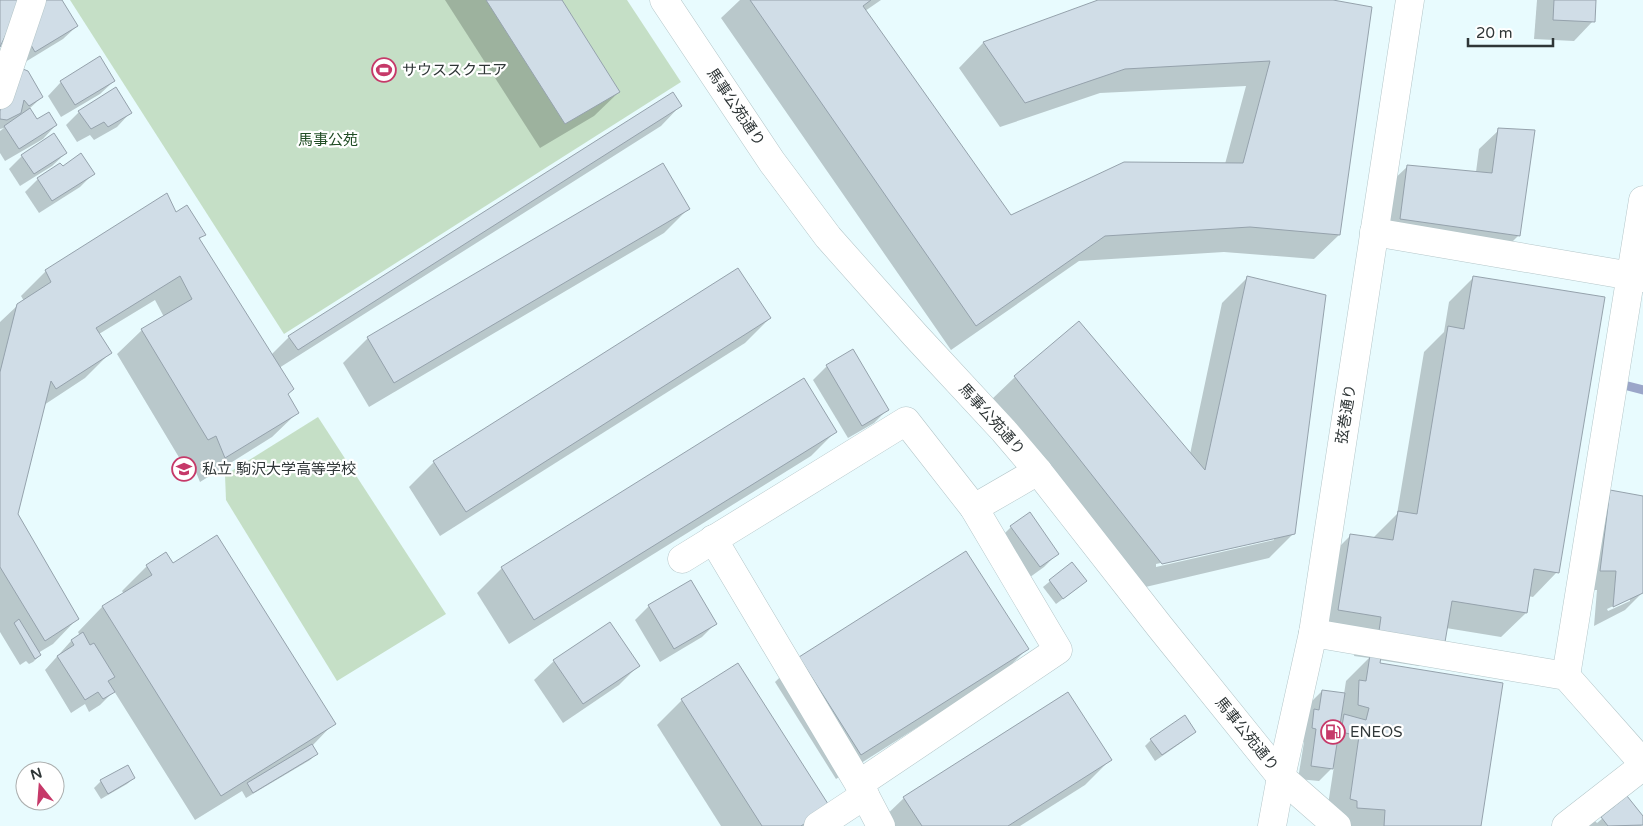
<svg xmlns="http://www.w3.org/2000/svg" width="1643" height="826" viewBox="0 0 1643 826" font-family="'Varela Round','Noto Sans JP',sans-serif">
  <rect width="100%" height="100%" fill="#e8fbfe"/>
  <!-- green -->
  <g fill="#c5dfc6">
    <path d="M 70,0 L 627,0 L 681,82 L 284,334 Z"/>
    <path d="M 318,417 L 446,614 L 337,681 L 226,500 L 225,475 Z"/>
  </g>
  <!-- shadow -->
  <g fill="#0003" fill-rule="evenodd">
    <path d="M 60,0 L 77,26 L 63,39 L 22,64 L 15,54 Z"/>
    <path d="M 445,0 L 560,0 L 619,92 L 594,116 L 540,148 Z"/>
    <path d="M 740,0 L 881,0 L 865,11 L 1010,216 L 1225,164 L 1246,86 L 1100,93 L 1000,127 L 959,68 L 983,43 L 1102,0 L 1326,0 L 1339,235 L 1314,259 L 1224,252 L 1079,261 L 951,350 L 721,18 Z"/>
    <path d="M 1537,0 L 1595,0 L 1593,21 L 1574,41 L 1534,39 Z"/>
    <path d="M 114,81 L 100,94 L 61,117 L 48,96 L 61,82 Z"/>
    <path d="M 0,86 L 42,97 L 29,109 L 37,121 L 56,125 L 43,139 L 5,161 L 0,153 L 0,131 L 4,128 L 0,129 Z"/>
    <path d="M 680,106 L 661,126 L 279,368 L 287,395 L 297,413 L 272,437 L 200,482 L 191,460 L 183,464 L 117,354 L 142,330 L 164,317 L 155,300 L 99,334 L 110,353 L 85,378 L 44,405 L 17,514 L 77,619 L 53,644 L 38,653 L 40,655 L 33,662 L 29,664 L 26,661 L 20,665 L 0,632 L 0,322 L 18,305 L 24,301 L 21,296 L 46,271 L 175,214 L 204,234 L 199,240 L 271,355 L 289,337 Z"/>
    <path d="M 79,112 L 130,113 L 117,127 L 94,140 L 90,135 L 77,142 L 66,125 Z"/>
    <path d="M 1499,130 L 1519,235 L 1499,255 L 1381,238 L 1388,185 L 1408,166 L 1476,172 L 1479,149 Z"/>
    <path d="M 66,153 L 52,166 L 20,186 L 9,169 L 22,156 Z"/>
    <path d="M 62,168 L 93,174 L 80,187 L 39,213 L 25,192 L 38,179 Z"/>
    <path d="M 688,209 L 664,233 L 369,407 L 343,363 L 368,338 Z"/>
    <path d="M 1474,277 L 1557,572 L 1533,597 L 1528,596 L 1526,613 L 1501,637 L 1446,628 L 1444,641 L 1419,666 L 1379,660 L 1379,664 L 1480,826 L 1332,826 L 1325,824 L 1334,766 L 1319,781 L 1298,779 L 1304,742 L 1299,741 L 1309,704 L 1322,691 L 1344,694 L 1346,681 L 1369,658 L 1354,656 L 1357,642 L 1314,634 L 1326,560 L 1351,535 L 1373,538 L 1397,514 L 1424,352 L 1444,332 L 1449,302 Z"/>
    <path d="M 1247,278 L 1294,533 L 1269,558 L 1137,589 L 990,401 L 1015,377 L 1190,454 L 1222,303 ZM 1274,538 L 1274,540 L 1156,567 L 1156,564 Z"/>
    <path d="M 770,318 L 745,343 L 440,536 L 409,487 L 434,462 Z"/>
    <path d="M 853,351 L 887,410 L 874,423 L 848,438 L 813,380 L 827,366 Z"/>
    <path d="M 803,379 L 836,431 L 811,456 L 509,644 L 477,593 L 502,568 Z"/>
    <path d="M 1610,492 L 1643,497 L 1643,592 L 1625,610 L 1594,626 L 1597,590 L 1581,590 L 1590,511 ZM 1630,598 L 1630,601 L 1608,611 L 1607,609 Z"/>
    <path d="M 1011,527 L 1058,553 L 1044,567 L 1026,580 L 998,540 Z"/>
    <path d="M 173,564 L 334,723 L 312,746 L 316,754 L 310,760 L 246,798 L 242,791 L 195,820 L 114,691 L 100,705 L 89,712 L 85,704 L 71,713 L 45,670 L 71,641 L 80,636 L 78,632 L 102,607 L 124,594 L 122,591 L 147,566 Z"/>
    <path d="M 1071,564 L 1079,587 L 1056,604 L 1043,587 Z"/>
    <path d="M 690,582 L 715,624 L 702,637 L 660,662 L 635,620 L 649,606 Z"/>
    <path d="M 1028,648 L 1003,673 L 836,779 L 775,682 L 800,658 Z"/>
    <path d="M 554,661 L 638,666 L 619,685 L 563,723 L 534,680 Z"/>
    <path d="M 682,700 L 810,826 L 721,826 L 657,725 Z"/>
    <path d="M 1195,732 L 1188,738 L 1155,761 L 1145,746 L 1151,740 Z"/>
    <path d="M 1110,760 L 1085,785 L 1020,826 L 881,826 L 879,822 L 904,798 Z"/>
    <path d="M 127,767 L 134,778 L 127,784 L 101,799 L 94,788 L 101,781 Z"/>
    <path d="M 1627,798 L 1643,818 L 1643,824 L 1641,826 L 1589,826 L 1595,821 L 1597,823 Z"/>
  </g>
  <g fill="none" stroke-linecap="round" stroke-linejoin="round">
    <!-- stream -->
    <path stroke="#9ba6c9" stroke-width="9" d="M 1616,383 L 1643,390"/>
  </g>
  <!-- building -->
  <g fill="#d0dde7" stroke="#95a2ac">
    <path d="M 0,0 L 22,0 L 0,47 Z"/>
    <path d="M 45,0 L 62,0 L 78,26 L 35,52 L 28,40 Z"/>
    <path d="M 486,0 L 562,0 L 620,92 L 565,124 Z"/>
    <path d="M 750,0 L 871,0 L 863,6 L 1011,215 L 1124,162 L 1243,163 L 1270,61 L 1125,69 L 1025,103 L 983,42 L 1098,0 L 1333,0 L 1372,7 L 1340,235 L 1250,227 L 1105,236 L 976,326 Z"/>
    <path d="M 1554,0 L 1596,0 L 1595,22 L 1553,20 Z"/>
    <path d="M 100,56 L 115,81 L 75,105 L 60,81 Z"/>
    <path d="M 15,66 L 28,71 L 43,97 L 29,106 L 24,100 L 21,113 L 7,120 L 0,119 L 0,111 Z"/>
    <path d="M 116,87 L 132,113 L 108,127 L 104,122 L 91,129 L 78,111 Z"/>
    <path d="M 673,92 L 682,106 L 298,350 L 288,336 Z"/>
    <path d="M 30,108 L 37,119 L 49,112 L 57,125 L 19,149 L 4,126 Z"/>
    <path d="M 1498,128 L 1535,130 L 1520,236 L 1400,219 L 1407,165 L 1492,173 Z"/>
    <path d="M 54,133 L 67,153 L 34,174 L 21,155 Z"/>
    <path d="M 81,153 L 95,174 L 52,201 L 37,178 L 60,163 L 63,166 Z"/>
    <path d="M 663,163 L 690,209 L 394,383 L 367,337 Z"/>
    <path d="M 167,193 L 176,212 L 187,205 L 206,235 L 199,238 L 294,389 L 288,394 L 299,413 L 225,458 L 216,436 L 208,440 L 141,329 L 192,299 L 180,276 L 96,328 L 112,353 L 56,389 L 51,381 L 18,514 L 79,619 L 45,641 L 0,567 L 0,372 L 17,304 L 51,282 L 45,270 Z"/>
    <path d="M 738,268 L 771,318 L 466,512 L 433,461 Z"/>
    <path d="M 1247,276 L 1326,295 L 1295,534 L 1162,564 L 1014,376 L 1079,321 L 1205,470 Z"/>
    <path d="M 1473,276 L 1605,297 L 1559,573 L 1534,569 L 1527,613 L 1452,601 L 1445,642 L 1379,631 L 1381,617 L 1338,610 L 1350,534 L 1393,540 L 1398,511 L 1417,514 L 1448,326 L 1464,329 Z"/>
    <path d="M 853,349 L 889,410 L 862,426 L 826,365 Z"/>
    <path d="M 804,378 L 837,432 L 534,620 L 501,567 Z"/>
    <path d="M 1610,490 L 1643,496 L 1643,593 L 1613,607 L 1616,571 L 1600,571 Z"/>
    <path d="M 1030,512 L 1059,554 L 1040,567 L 1010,526 Z"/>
    <path d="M 217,535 L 336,724 L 221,796 L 102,606 L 152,575 L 146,565 L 166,552 L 173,563 Z"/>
    <path d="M 966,551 L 1029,649 L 861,755 L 799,657 Z"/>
    <path d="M 1072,562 L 1087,581 L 1063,599 L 1049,580 Z"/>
    <path d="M 691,580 L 717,624 L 674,649 L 648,605 Z"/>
    <path d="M 19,619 L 41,655 L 35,659 L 14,623 Z"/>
    <path d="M 610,622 L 640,666 L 583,704 L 553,660 Z"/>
    <path d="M 83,632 L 90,645 L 94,643 L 115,677 L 108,681 L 115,692 L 103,699 L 98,692 L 85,700 L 57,656 L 74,645 L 71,640 Z"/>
    <path d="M 1370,655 L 1381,657 L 1380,663 L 1503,683 L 1481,826 L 1384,826 L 1385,810 L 1357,808 L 1357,801 L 1350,799 L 1359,736 L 1341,732 L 1344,714 L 1366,720 L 1369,708 L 1358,705 L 1359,680 L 1366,681 Z"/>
    <path d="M 738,663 L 830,807 L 801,826 L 762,826 L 681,699 Z"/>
    <path d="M 1322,690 L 1345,693 L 1333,769 L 1311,766 L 1316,729 L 1312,728 L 1314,709 L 1319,710 Z"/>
    <path d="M 1068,692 L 1112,760 L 1008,826 L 922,826 L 903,797 Z"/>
    <path d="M 1185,715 L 1196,732 L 1162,755 L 1150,739 Z"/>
    <path d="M 312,744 L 318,754 L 253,793 L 247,783 Z"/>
    <path d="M 128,765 L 135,778 L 108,794 L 100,780 Z"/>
    <path d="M 1627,796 L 1643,816 L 1643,825 L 1608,826 L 1601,817 Z"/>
  </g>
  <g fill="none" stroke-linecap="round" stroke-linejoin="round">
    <!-- minor casing -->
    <g stroke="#b4c6c9" stroke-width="29">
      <g id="minor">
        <path d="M 664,0 L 772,162 L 828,237 L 915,335 L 1004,431 L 1038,471 L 1160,627 L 1281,777 L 1337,826"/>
        <path d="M 0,95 L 32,0"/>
        <path d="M 1374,232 L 1643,278"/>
        <path d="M 974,508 L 1038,471"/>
        <path d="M 713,539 L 859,784"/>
        <path d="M 682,559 L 906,421 L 974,508 L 1058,650 L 859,784 L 881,826"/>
        <path d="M 1313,633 L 1566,676 L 1643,763"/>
        <path d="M 1566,676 L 1643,200"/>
        <path d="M 818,826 L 865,795"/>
        <path d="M 1272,826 L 1281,777 L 1313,633 L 1410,0"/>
        <path d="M 1566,826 L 1643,766"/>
      </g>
    </g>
    <!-- minor -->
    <use href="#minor" stroke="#fff" stroke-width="28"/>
  </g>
  <!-- icons -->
  <defs>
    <g id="stadium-ring" transform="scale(1.25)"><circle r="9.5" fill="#fff" stroke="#c63969" stroke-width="1.5"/><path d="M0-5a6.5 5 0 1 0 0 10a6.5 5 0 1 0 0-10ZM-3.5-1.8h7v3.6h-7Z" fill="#c63969"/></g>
    <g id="school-ring" transform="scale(1.25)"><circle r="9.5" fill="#fff" stroke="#c63969" stroke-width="1.5"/><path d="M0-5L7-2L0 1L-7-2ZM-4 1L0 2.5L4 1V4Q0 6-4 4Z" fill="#c63969"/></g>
    <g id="fuel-ring" transform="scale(1.25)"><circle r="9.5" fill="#fff" stroke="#c63969" stroke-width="1.5"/><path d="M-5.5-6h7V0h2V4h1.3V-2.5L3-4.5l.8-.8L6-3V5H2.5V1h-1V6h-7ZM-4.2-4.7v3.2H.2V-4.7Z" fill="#c63969"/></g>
  </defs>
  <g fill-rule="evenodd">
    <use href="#stadium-ring" x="384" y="70"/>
    <use href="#school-ring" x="184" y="469"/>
    <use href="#fuel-ring" x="1333" y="732"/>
  </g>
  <g text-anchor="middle" stroke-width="4.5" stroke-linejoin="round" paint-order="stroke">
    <!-- poi labels -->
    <g font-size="15" fill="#2f3637" stroke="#fff" text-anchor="start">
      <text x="402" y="75">サウススクエア</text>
      <text x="202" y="474">私立 駒沢大学高等学校</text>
      <text x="1350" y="737">ENEOS</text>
    </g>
    <!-- street labels -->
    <g font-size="15" fill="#2f3637" stroke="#fff">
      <text transform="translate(736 107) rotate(56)" y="5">馬事公苑通り</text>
      <text transform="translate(1346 414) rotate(-81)" y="5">弦巻通り</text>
      <text transform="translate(992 419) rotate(48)" y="5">馬事公苑通り</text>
      <text transform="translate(1247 734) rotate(51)" y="5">馬事公苑通り</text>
    </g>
    <!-- park labels -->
    <g font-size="15" fill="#214d25" stroke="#fff">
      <text x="328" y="145">馬事公苑</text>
    </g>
  </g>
  <!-- north arrow -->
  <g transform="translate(40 786) rotate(343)"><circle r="24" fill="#ffffff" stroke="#acafaf"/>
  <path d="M0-4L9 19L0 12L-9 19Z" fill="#c63969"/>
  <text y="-8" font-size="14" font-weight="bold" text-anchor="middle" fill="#2f3637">N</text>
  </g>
  <!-- scale -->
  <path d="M1468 38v8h85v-8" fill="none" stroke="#2f3637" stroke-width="2.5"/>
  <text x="1476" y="38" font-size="15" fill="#2f3637" stroke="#ffffff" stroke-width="4" paint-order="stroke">20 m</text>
</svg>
